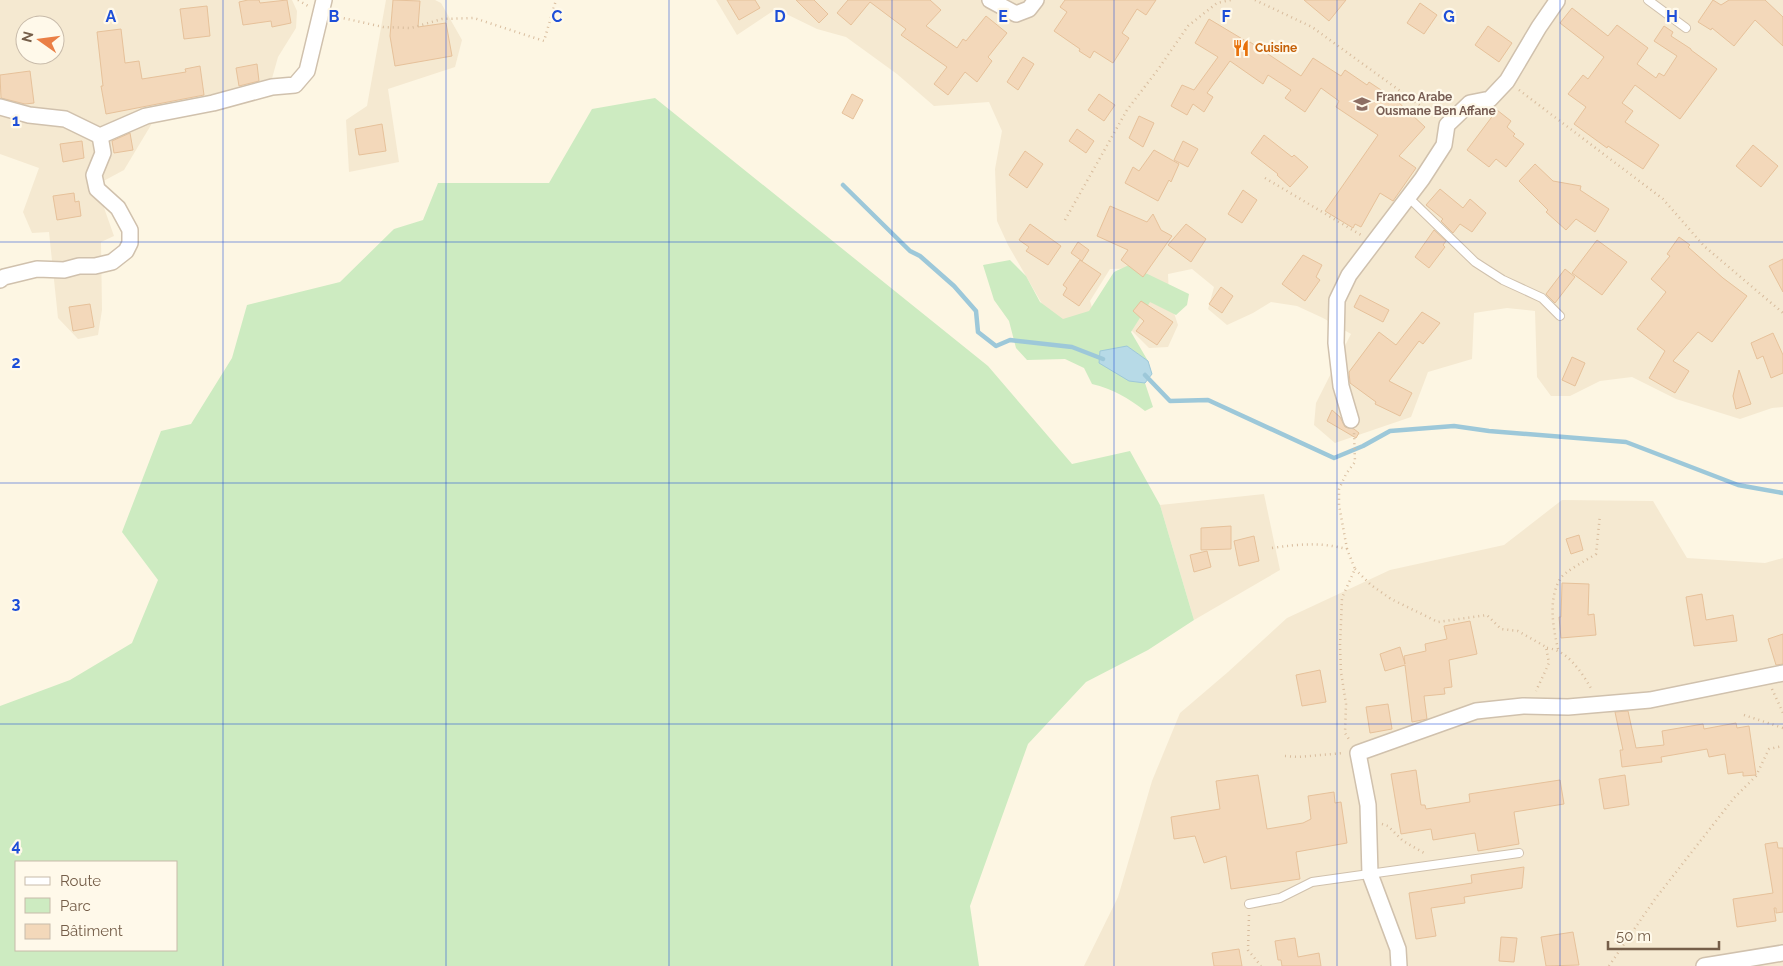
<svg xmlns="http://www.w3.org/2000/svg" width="1783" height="966" viewBox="0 0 1783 966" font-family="Raleway,sans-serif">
  <rect width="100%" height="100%" fill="#fdf6e3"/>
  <!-- residential -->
  <g fill="#f5e9d1" fill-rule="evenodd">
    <path d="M 0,0 L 292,0 L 297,11 L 296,28 L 278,57 L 271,82 L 154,120 L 124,170 L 96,185 L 114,236 L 101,242 L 102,310 L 98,335 L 78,339 L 58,318 L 49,232 L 32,233 L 23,212 L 39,168 L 0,154 ZM 25,25 L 55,25 L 55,55 L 25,55 Z"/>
    <path d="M 386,0 L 435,0 L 441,3 L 462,40 L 455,67 L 388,89 L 399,162 L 349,172 L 346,120 L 367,106 Z"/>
    <path d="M 716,0 L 1783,0 L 1783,407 L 1772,408 L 1740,419 L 1676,399 L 1632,377 L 1600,381 L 1570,396 L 1551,396 L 1537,377 L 1535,311 L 1507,308 L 1474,313 L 1472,359 L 1428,372 L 1411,417 L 1335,443 L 1314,425 L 1316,403 L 1351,334 L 1323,318 L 1297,306 L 1271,302 L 1253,313 L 1227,325 L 1208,309 L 1214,287 L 1192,269 L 1168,274 L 1169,298 L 1178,325 L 1168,347 L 1149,348 L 1126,325 L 1145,285 L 1147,268 L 1110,269 L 1090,301 L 1096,320 L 1053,323 L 1008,245 L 997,221 L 995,169 L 1002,131 L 989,102 L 934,106 L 897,74 L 846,37 L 817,29 L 776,9 L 737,35 Z"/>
    <path d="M 1264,494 L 1280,570 L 1194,620 L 1160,505 Z"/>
    <path d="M 1562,500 L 1653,501 L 1687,558 L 1765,563 L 1783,558 L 1783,966 L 1084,966 L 1118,897 L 1152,781 L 1180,713 L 1228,672 L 1287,618 L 1390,570 L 1504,545 Z"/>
  </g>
  <!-- green -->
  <g fill="#cdebc1" fill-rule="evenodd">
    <path d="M 655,98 L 988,366 L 1072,464 L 1130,451 L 1160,505 L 1194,620 L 1148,650 L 1086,682 L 1028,744 L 970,906 L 979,966 L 0,966 L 0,706 L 70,680 L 132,643 L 158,580 L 122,532 L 161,431 L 191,424 L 232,358 L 247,305 L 340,282 L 394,229 L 423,220 L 438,183 L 549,183 L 592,109 ZM 16,862 L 176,862 L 176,950 L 16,950 Z"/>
    <path d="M 1010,260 L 1026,276 L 1040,302 L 1063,319 L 1089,311 L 1114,272 L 1129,265 L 1189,294 L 1187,305 L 1176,315 L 1150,302 L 1131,332 L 1148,361 L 1127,346 L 1129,380 L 1145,383 L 1153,407 L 1145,411 C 1128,398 1113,389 1092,384 L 1084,368 L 1065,359 L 1027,360 L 1016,348 L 1009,321 L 994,300 L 983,265 Z"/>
  </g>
  <!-- water -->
  <path fill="#b7dae7" stroke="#9dc8d9" d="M 1127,346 L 1148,361 L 1152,374 L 1145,383 L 1129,381 L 1099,363 L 1100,351 Z"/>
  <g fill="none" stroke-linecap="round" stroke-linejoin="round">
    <!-- stream -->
    <g stroke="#9dc8d9" stroke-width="4.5">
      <path d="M 843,185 L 910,251 L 920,256 L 954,286 L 976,311 L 978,332 L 996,346 L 1010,340 L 1072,347 L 1103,359"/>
      <path d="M 1145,375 L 1170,401 L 1208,400 L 1334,458 L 1363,446 L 1390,431 L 1454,426 L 1489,431 L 1626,442 L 1738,485 L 1783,493"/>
    </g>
  </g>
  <!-- building -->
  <g fill="#f3d8ba" stroke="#e6c19a">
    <path d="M 248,0 L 259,0 L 260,3 L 287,0 L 291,23 L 272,27 L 271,21 L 243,25 L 239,2 Z"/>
    <path d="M 393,0 L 420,1 L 418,27 L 446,23 L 452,56 L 395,66 L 390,36 Z"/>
    <path d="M 727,0 L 755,0 L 760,8 L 739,20 Z"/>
    <path d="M 796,0 L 814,0 L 828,14 L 819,23 Z"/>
    <path d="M 848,0 L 930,0 L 941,10 L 926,26 L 957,48 L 963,39 L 966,41 L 986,16 L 1007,33 L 988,57 L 992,61 L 977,82 L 965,72 L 948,95 L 934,84 L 947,67 L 901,35 L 906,29 L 870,2 L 851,25 L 837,13 Z"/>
    <path d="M 1065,0 L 1156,0 L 1146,15 L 1137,9 L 1122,33 L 1129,38 L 1113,63 L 1094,51 L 1090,58 L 1079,51 L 1080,49 L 1054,31 L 1067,12 L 1060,7 Z"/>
    <path d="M 1304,0 L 1346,0 L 1329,21 Z"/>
    <path d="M 1713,0 L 1721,5 L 1729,0 L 1765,0 L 1783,17 L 1783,46 L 1755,20 L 1734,46 L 1712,28 L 1711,30 L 1698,22 Z"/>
    <path d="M 1420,3 L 1437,15 L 1424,34 L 1407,23 Z"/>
    <path d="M 207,6 L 210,36 L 184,39 L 180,9 Z"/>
    <path d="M 1572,8 L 1608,36 L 1617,25 L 1648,48 L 1637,64 L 1656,78 L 1659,73 L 1664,76 L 1677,56 L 1654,41 L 1664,26 L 1673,32 L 1671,36 L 1691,49 L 1691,50 L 1717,69 L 1680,119 L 1635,85 L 1622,103 L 1633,111 L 1625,122 L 1659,145 L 1643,169 L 1608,146 L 1607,148 L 1574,124 L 1586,107 L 1568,94 L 1583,75 L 1588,79 L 1604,57 L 1560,23 Z"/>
    <path d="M 1209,19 L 1249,43 L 1250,42 L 1301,76 L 1313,58 L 1341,76 L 1345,70 L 1367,85 L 1369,82 L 1396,100 L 1425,127 L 1399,156 L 1416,168 L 1393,201 L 1380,193 L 1361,227 L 1355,224 L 1353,228 L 1325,211 L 1378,135 L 1336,107 L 1339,101 L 1321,88 L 1305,112 L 1285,98 L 1291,90 L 1268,75 L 1263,84 L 1230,61 L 1207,93 L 1213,97 L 1204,112 L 1193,104 L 1187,115 L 1171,106 L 1182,85 L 1194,90 L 1218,57 L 1195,43 Z"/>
    <path d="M 1488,26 L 1512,43 L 1499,62 L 1475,45 Z"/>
    <path d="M 121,29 L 125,63 L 139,61 L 142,79 L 186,72 L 185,69 L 200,66 L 204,95 L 106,114 L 101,86 L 103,86 L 97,32 Z"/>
    <path d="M 1023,57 L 1034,64 L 1018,90 L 1007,82 Z"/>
    <path d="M 257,64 L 259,81 L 239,86 L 236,68 Z"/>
    <path d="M 30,71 L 34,103 L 25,104 L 1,98 L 0,75 Z"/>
    <path d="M 852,94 L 863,100 L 853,119 L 842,113 Z"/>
    <path d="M 1099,94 L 1115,105 L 1104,121 L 1088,110 Z"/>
    <path d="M 1497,110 L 1511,121 L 1507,127 L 1515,134 L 1513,136 L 1524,144 L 1506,167 L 1496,159 L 1489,167 L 1467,150 Z"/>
    <path d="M 1139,116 L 1154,123 L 1143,147 L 1129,138 Z"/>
    <path d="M 382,124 L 386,151 L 359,155 L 355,129 Z"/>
    <path d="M 1077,129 L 1094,141 L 1086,153 L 1069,141 Z"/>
    <path d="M 130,133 L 133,150 L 114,153 L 112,141 Z"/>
    <path d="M 1264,135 L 1292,157 L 1294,155 L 1308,167 L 1290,187 L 1277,175 L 1278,174 L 1251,153 Z"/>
    <path d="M 82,141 L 84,158 L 63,162 L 60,144 Z"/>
    <path d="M 1183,141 L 1198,149 L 1188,167 L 1174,160 Z"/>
    <path d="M 1753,145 L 1778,166 L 1761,187 L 1736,166 Z"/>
    <path d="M 1154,150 L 1179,164 L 1171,182 L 1169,180 L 1158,201 L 1125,183 L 1133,167 L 1139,171 Z"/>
    <path d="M 1025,151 L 1043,164 L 1027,188 L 1009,175 Z"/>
    <path d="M 1535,164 L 1553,181 L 1581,186 L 1580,190 L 1609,209 L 1595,232 L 1576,219 L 1566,230 L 1546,212 L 1548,210 L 1519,181 Z"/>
    <path d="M 1440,189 L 1463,208 L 1470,199 L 1486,213 L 1472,232 L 1460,224 L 1453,233 L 1441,221 L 1443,219 L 1426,205 Z"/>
    <path d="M 1243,190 L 1257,200 L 1242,223 L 1228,214 Z"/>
    <path d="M 74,193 L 75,202 L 79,201 L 81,216 L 57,220 L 53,196 Z"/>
    <path d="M 1110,206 L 1147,222 L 1153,214 L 1161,230 L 1172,236 L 1143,277 L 1121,260 L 1128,250 L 1097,236 Z"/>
    <path d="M 1030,224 L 1061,246 L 1048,265 L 1026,251 L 1029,247 L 1019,240 Z"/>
    <path d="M 1186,224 L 1206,239 L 1191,262 L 1168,245 Z"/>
    <path d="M 1434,230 L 1446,241 L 1443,245 L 1445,247 L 1429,268 L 1415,257 Z"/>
    <path d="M 1679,237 L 1690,245 L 1688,247 L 1723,278 L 1747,296 L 1712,342 L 1698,332 L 1673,361 L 1689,371 L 1675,393 L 1649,378 L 1665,351 L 1637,329 L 1666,292 L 1651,279 L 1670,256 L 1667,254 Z"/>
    <path d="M 1597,240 L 1627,262 L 1602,295 L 1572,273 Z"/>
    <path d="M 1078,242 L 1089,250 L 1082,261 L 1071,253 Z"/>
    <path d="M 1303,255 L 1322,265 L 1316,277 L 1320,280 L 1305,301 L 1282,284 Z"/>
    <path d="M 1783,259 L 1783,292 L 1769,266 Z"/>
    <path d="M 1080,260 L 1101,274 L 1079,306 L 1063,295 L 1067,288 L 1063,285 Z"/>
    <path d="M 1565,269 L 1575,277 L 1555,303 L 1546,294 Z"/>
    <path d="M 1221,287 L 1233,296 L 1222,313 L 1209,304 Z"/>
    <path d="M 1360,295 L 1389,310 L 1383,322 L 1354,307 Z"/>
    <path d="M 1141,301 L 1173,322 L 1157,345 L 1136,331 L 1144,321 L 1133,311 Z"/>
    <path d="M 90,304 L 94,327 L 73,331 L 69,307 Z"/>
    <path d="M 1422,312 L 1440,323 L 1423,344 L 1419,341 L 1389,381 L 1412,393 L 1400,416 L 1375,404 L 1376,402 L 1350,383 L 1349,372 L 1379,332 L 1396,345 Z"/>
    <path d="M 1773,333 L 1783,355 L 1783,373 L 1771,378 L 1763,356 L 1757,359 L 1751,343 Z"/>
    <path d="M 1572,357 L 1585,363 L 1575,386 L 1562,380 Z"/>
    <path d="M 1739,370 L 1751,404 L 1736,409 L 1733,396 Z"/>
    <path d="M 1332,410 L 1340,417 L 1345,427 L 1354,429 L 1359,433 L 1356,438 L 1327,421 Z"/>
    <path d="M 1231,526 L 1231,549 L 1201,550 L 1201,528 Z"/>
    <path d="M 1579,535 L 1583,550 L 1571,554 L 1566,539 Z"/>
    <path d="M 1254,536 L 1259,561 L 1239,566 L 1234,541 Z"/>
    <path d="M 1207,551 L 1211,567 L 1194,572 L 1190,555 Z"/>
    <path d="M 1562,583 L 1589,584 L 1588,615 L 1594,614 L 1596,635 L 1561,638 L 1559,617 L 1561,617 Z"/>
    <path d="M 1702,594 L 1706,620 L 1733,615 L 1737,641 L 1694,646 L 1686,597 Z"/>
    <path d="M 1470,621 L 1477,654 L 1449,660 L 1452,687 L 1444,688 L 1445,694 L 1424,696 L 1427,719 L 1412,722 L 1405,665 L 1385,671 L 1380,654 L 1400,647 L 1405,664 L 1404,656 L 1426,651 L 1425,644 L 1447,639 L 1444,626 Z"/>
    <path d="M 1783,634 L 1783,664 L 1776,665 L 1768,639 Z"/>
    <path d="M 1320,670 L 1326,702 L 1302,706 L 1296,675 Z"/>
    <path d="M 1388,704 L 1392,729 L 1370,733 L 1366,707 Z"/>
    <path d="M 1628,711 L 1636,748 L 1664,745 L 1662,731 L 1703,724 L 1704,729 L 1736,723 L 1737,728 L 1749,726 L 1756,775 L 1743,776 L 1743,772 L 1728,774 L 1725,754 L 1709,757 L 1707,749 L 1661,757 L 1662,762 L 1622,767 L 1620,750 L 1623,750 L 1615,712 Z"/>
    <path d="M 1416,770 L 1421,805 L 1425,805 L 1426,809 L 1470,802 L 1469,794 L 1560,780 L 1564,804 L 1514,812 L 1519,844 L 1478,851 L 1475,833 L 1433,840 L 1431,829 L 1401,834 L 1391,774 Z"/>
    <path d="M 1258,775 L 1267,829 L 1303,823 L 1311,819 L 1308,796 L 1334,792 L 1335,803 L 1341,802 L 1347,843 L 1296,852 L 1300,879 L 1231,889 L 1226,856 L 1204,863 L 1195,836 L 1174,839 L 1171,817 L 1220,809 L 1216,781 Z"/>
    <path d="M 1625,775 L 1629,805 L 1604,809 L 1599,779 Z"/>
    <path d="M 1777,842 L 1778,848 L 1783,848 L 1783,912 L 1776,913 L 1776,908 L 1774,908 L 1776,921 L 1737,927 L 1733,899 L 1773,893 L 1765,844 Z"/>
    <path d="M 1524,867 L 1522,888 L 1464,897 L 1465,903 L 1431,908 L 1436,936 L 1416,939 L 1409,893 L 1472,883 L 1471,875 Z"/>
    <path d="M 1573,932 L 1579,965 L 1546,966 L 1541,937 Z"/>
    <path d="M 1501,937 L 1517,938 L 1514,962 L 1499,961 Z"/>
    <path d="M 1295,938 L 1298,957 L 1319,953 L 1321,966 L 1282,966 L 1281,960 L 1278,960 L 1275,941 Z"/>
    <path d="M 1239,949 L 1242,966 L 1214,966 L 1212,953 Z"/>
  </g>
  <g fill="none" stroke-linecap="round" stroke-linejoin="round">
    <!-- lane casing -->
    <g stroke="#d0c1ad" stroke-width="10">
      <g id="lane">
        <path d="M 1648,0 L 1686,28"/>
        <path d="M 1408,197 L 1475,262 L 1503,280 L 1542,298 L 1560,316"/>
        <path d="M 1249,904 L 1280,898 L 1312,882 L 1519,853"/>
      </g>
    </g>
    <!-- street casing -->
    <g stroke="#d0c1ad" stroke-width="18">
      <g id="street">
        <path d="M 990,0 L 1016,14 L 1029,9 L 1036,0"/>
        <path d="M 0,107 L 29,115 L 65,119 L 100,136 L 146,116 L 213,103 L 272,87 L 295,85 L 307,71 L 324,0"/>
        <path d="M 0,280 L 4,277 L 37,269 L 64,270 L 79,266 L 95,266 L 112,262 L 126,251 L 130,243 L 130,230 L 118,208 L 97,189 L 94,175 L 103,153 L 100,136"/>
        <path d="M 1351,420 L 1341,386 L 1336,343 L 1337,300 L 1349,275 L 1422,179 L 1444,145 L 1447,125 L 1470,103 L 1490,99 L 1507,81 L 1539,27 L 1557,1"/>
        <path d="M 1399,966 L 1398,949 L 1370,874 L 1368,805 L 1358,753 L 1476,711 L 1523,706 L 1568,707 L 1650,700 L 1783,673"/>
        <path d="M 1704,966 L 1783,953"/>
      </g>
    </g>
    <!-- path -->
    <g stroke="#d8bc9d" stroke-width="2.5" stroke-dasharray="1 4" stroke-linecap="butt">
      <path d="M 298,0 L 308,6"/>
      <path d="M 1255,0 L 1312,27 L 1436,117"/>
      <path d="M 334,16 L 383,27 L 411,28 L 442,19 L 474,18 L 544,41 L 556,0"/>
      <path d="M 1519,90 L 1663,199 L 1704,246 L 1783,313"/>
      <path d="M 1265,178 L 1361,235"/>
      <path d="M 1065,220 L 1127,110 L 1159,68 L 1188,26 L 1217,3 L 1231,0"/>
      <path d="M 1272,548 C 1300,544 1319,542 1347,549 L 1355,569 L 1342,598 L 1340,646 L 1341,672 L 1346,704 L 1345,733 L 1350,741"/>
      <path d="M 1347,549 L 1339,505 L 1339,489 L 1346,474 L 1355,462 L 1354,433"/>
      <path d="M 1355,569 L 1371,585 L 1391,599 L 1438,622 L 1487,615 L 1501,629 L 1518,631 L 1546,647 L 1549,663 L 1536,691"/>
      <path d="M 1547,648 C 1568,650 1582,673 1592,690"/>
      <path d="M 1558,649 C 1553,627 1548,600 1560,579 C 1565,571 1587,560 1596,554 L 1600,515"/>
      <path d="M 1772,689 L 1783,713"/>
      <path d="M 1744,715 L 1783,728"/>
      <path d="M 1285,756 L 1298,757 L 1344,753"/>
      <path d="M 1382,824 L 1388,826 L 1403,841 L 1426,854"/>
      <path d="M 1249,915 L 1248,950 L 1261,966"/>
      <path d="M 1609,966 L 1655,899 L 1734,798 L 1756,776 L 1769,749 L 1783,746"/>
    </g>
    <!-- lane -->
    <use href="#lane" stroke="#fff" stroke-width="8"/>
    <!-- street -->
    <use href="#street" stroke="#fff" stroke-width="15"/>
  </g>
  <!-- grid -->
  <path fill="none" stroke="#1d4ed8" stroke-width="1" stroke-opacity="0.55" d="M 223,0 L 223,966M 446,0 L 446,966M 669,0 L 669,966M 892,0 L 892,966M 1114,0 L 1114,966M 1337,0 L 1337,966M 1560,0 L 1560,966M 0,242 L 1783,242M 0,483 L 1783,483M 0,724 L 1783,724"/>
  <!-- icons -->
  <defs>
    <g id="restaurant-bare" transform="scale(1.35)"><path d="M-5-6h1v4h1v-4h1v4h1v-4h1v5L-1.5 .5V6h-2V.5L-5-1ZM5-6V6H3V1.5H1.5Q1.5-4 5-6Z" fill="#e8710a" stroke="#fff9ea" stroke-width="2.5" paint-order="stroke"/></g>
    <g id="school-bare" transform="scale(1.35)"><path d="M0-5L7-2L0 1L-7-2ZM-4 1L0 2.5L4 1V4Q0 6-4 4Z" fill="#8d6e63" stroke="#fff9ea" stroke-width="2.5" paint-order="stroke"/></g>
  </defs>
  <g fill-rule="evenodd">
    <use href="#restaurant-bare" x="1241" y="48"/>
    <use href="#school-bare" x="1362" y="104"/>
  </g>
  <g text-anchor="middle" stroke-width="4.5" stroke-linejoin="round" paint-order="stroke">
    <!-- food labels -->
    <g font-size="12" font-weight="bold" fill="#c56008" stroke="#fff9ea" text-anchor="start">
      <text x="1255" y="52">Cuisine</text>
    </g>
    <!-- education labels -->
    <g font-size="12" font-weight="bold" fill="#785e54" stroke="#fff9ea" text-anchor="start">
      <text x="1376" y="101">Franco Arabe<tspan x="1376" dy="14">Ousmane Ben Affane</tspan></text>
    </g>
  </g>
  <g font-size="16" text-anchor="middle" font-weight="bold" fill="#1d4ed8" stroke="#fff9ea" stroke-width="4.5" stroke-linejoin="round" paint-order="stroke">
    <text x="111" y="22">A</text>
    <text x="334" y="22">B</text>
    <text x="557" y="22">C</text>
    <text x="780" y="22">D</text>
    <text x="1003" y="22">E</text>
    <text x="1226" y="22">F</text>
    <text x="1449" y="22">G</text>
    <text x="1672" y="22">H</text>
    <text x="16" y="126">1</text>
    <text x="16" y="368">2</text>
    <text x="16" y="609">3</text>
    <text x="16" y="851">4</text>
  </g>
  <!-- legend -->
  <rect x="15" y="861" width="162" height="90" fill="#fff9ea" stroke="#c8bbaa"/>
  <rect x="25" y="877" width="25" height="8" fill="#ffffff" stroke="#c8bbaa"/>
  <text x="60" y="886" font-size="15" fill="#755e49">Route</text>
  <rect x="25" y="898" width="25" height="15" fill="#cdebc1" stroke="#c8bbaa"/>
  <text x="60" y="911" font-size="15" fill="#755e49">Parc</text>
  <rect x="25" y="924" width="25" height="15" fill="#f3d8ba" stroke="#c8bbaa"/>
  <text x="60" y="936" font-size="15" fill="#755e49">Bâtiment</text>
  <!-- north arrow -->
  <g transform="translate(40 40) rotate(284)"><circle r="24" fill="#fff9ea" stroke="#c8bbaa"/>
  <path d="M0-4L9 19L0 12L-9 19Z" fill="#ea7f45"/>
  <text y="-8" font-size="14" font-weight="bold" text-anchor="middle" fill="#755e49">N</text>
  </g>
  <!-- scale -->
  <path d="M1608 941v8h111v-8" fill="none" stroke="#755e49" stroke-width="2.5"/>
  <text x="1616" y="941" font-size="15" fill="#755e49" stroke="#fff9ea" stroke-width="4" paint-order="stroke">50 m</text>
</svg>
